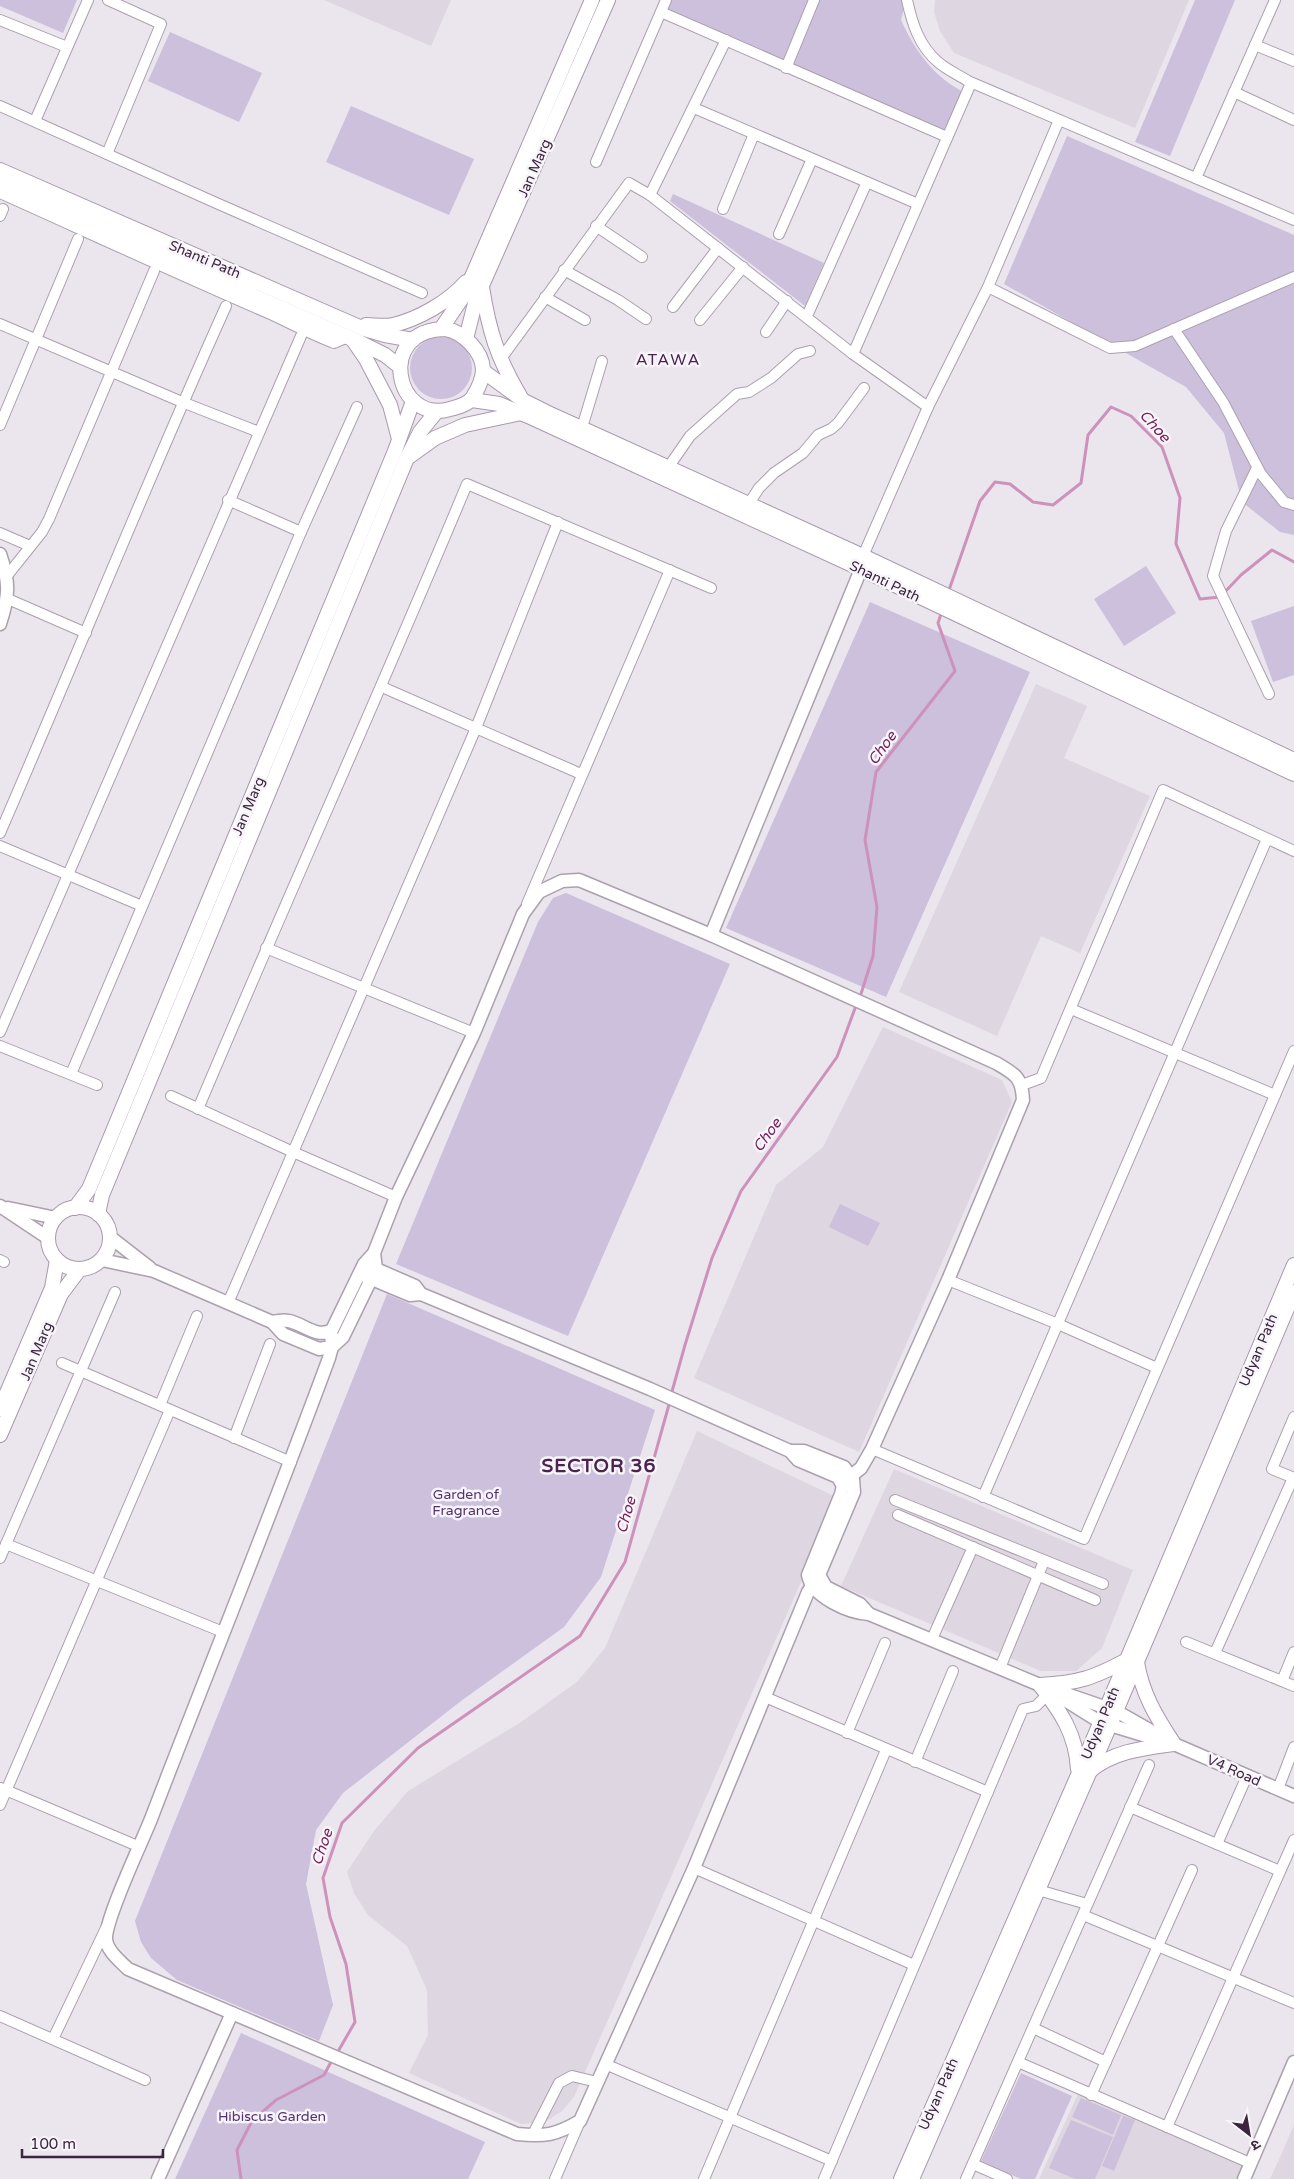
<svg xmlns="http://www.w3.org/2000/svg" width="1294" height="2179" viewBox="0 0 1294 2179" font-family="'Varela Round','Noto Sans Devanagari',sans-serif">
  <rect width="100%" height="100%" fill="#ebe5ed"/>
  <!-- built -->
  <g fill="#ded6e1">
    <path d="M 324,0 L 451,0 L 431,46 Z"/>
    <path d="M 935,0 L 1189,0 L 1135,128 L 954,53 L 940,31 L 934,12 Z"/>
    <path d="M 1036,684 L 1087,706 L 1064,758 L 1150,796 L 1080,953 L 1041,936 L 997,1036 L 899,992 Z"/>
    <path d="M 883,1027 L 1002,1080 L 1012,1102 L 859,1452 L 694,1378 L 776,1185 L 823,1147 Z"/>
    <path d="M 697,1431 L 838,1498 L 574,2097 L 562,2111 L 545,2122 L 521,2124 L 409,2073 L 428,2035 L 427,1990 L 407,1946 L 368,1915 L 354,1893 L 347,1872 L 374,1831 L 408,1791 L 521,1722 L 577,1682 L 605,1648 Z"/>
    <path d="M 894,1469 L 1133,1570 L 1102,1648 L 1076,1671 L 1041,1671 L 841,1586 Z"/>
    <path d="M 1078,2094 L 1243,2165 L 1237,2179 L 1039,2179 Z"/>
    <path d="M 1294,2125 L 1294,2179 L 1270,2179 L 1281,2155 Z"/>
  </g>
  <!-- green -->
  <g fill="#ccc0dc">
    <path d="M 0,0 L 77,0 L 63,33 L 0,6 Z"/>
    <path d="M 666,0 L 906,0 L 901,20 C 915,51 935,79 966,93 L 947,137 L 661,12 Z"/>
    <path d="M 1195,0 L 1235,0 L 1170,156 L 1135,142 Z"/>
    <path d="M 170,32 L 262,73 L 239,122 L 148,81 Z"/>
    <path d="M 351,106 L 474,159 L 449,215 L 326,162 Z"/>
    <path d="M 1067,136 L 1294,235 L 1294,535 L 1280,532 L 1242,502 L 1224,433 L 1186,387 L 1004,284 Z"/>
    <path d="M 673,194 L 824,263 L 805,306 L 670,201 Z"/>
    <circle cx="441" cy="368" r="31"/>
    <path d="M 1146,566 L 1176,613 L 1124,646 L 1094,599 Z"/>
    <path d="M 870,602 L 1030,672 L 886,997 L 726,928 Z"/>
    <path d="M 1294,606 L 1294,675 L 1273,682 L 1251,621 Z"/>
    <path d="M 566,893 L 730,964 L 568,1336 L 396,1264 L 538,922 L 553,898 Z"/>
    <path d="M 840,1204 L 880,1223 L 868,1246 L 829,1227 Z"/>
    <path d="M 387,1294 L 655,1410 L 601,1577 L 564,1627 L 461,1701 L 343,1793 L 316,1830 L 306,1884 L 333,2005 L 319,2041 L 177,1980 L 151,1958 L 141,1942 L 135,1921 Z"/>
    <path d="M 241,2033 L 485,2142 L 468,2179 L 175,2179 Z"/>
    <path d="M 1021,2073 L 1072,2096 L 1035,2179 L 1021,2179 L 981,2161 Z"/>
    <path d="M 1081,2098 L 1121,2115 L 1113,2135 L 1072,2117 Z"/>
    <path d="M 1123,2116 L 1135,2120 L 1114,2171 L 1102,2166 Z"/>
    <path d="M 1071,2120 L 1113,2137 L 1095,2179 L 1075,2179 L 1049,2168 Z"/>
  </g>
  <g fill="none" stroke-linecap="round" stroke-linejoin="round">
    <!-- stream -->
    <g stroke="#cd92bb" stroke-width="3">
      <path d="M 948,593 L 980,501 L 995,482 L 1010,484 L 1033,502 L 1053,505 L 1081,483 L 1088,435 L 1111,407 L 1131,416 L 1162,447 L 1180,498 L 1176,544 L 1200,599 L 1220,597 L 1241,575 L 1272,550 L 1294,562"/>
      <path d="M 860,997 L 873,956 L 877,907 L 865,840 L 876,772 L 955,671 L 938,623 L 942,611"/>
      <path d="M 671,1395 L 685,1345 L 712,1258 L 741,1191 L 837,1057 L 857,1003"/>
      <path d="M 336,2055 L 355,2022 L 346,1964 L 330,1917 L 323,1878 L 342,1823 L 418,1748 L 580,1636 L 625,1562 L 670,1401"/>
      <path d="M 241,2179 L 237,2150 L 252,2121 L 276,2100 L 324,2075 L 332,2060"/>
    </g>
    <!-- minor casing -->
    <g stroke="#aca0ae" stroke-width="12">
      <g id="minor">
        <path d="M 907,0 C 912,23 919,46 938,62 C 947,70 959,75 968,81 L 1294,220"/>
        <path d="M 661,12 L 947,137"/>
        <path d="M 0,20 L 67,47"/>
        <path d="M 1255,45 L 1294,61"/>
        <path d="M 786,68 L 814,0"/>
        <path d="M 1234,92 L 1294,120"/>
        <path d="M 0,106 L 214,202 L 422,293"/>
        <path d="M 694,108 L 918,204"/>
        <path d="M 35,121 L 88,0"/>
        <path d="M 107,154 L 161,24 L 108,0"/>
        <path d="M 596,162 L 666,0"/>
        <path d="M 1196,178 L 1275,0"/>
        <path d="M 0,193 C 89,233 178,274 268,313 C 290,323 311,334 334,343 L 348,337"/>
        <path d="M 650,195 L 726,40"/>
        <path d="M 723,209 L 754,134"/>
        <path d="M 0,216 L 3,209"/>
        <path d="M 596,226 L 642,257"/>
        <path d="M 779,234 L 812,159"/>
        <path d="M 564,270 L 618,300 L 646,319"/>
        <path d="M 988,287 L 1110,348 L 1135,346 L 1294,277"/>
        <path d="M 545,297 L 585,320"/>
        <path d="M 673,307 L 718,248"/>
        <path d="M 807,316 L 867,182"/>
        <path d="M 700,320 L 743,267"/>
        <path d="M 0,324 L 182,402 L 259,432"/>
        <path d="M 1174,329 L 1223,402 L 1261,474 L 1284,502 L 1294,505"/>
        <path d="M 766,332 L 787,301"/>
        <path d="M 853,354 L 971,83"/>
        <path d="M 500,360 L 629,183 L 650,195 L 853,354 L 928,407"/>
        <path d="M 584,421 L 602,361"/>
        <path d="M 0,425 L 78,239"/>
        <path d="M 672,462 L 690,436 L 737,394 L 749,392 L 771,378 L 798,354 L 810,351"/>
        <path d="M 1257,468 L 1226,531 L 1213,576 L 1269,694"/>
        <path d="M 752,499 L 759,488 L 774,473 L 803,453 L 818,435 L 831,429 L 838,423 L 864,388"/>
        <path d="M 228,500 L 301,532"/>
        <path d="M 0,533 L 30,546"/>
        <path d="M 863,556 L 928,407 L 988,287 L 1059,120"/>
        <path d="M 6,577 L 42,532 L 49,519 L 154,271"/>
        <path d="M 8,599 L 86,633"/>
        <path d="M 382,687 L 581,774"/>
        <path d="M 0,833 C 76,658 147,481 226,306"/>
        <path d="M 0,846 L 142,906"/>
        <path d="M 527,904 L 670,570"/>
        <path d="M 266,948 L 474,1033"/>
        <path d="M 1071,1009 L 1275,1095"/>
        <path d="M 0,1032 L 301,336"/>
        <path d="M 0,1046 L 97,1085"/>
        <path d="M 71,1074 L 301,532 L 357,407"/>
        <path d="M 1022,1085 L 1041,1078 L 1163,790 L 1294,851"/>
        <path d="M 171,1096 L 293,1152 L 396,1197"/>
        <path d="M 198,1109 C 286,900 380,693 467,484 L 711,588"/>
        <path d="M 0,1260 L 4,1262"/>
        <path d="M 948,1280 L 1058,1324 L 1157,1368"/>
        <path d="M 228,1303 L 476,728 L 558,522"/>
        <path d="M 62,1363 L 291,1462"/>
        <path d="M 160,1405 L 197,1316"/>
        <path d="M 1294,1417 L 1272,1469 L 1294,1478"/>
        <path d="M 234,1438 L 270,1344"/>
        <path d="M 872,1449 L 1084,1539 L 1294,1051"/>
        <path d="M 983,1497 L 1267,839"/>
        <path d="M 895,1500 L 1103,1584"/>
        <path d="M 898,1515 L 1095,1600"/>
        <path d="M 6,1544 L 223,1632"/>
        <path d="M 0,1558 L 115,1292"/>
        <path d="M 932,1639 L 973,1547"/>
        <path d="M 1186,1642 L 1294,1686"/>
        <path d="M 1215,1653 L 1293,1478"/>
        <path d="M 1000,1668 L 1044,1561"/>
        <path d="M 1282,1681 L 1294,1652"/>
        <path d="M 765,1697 L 988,1792"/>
        <path d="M 847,1733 L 885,1643"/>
        <path d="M 915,1762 L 953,1671"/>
        <path d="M 1,1788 L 140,1847"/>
        <path d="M 1278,1789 L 1294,1747"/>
        <path d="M 0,1805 L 170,1410"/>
        <path d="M 1130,1807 L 1280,1871"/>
        <path d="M 1217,1844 L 1247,1776"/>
        <path d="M 694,1868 L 914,1965"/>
        <path d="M 1038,1890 L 1087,1904"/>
        <path d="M 1083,1915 L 1294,2003"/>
        <path d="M 0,2016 L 145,2080"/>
        <path d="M 1033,2028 L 1106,2062"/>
        <path d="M 53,2039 L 106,1928"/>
        <path d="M 1018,2062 L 1250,2163"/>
        <path d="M 605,2064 L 832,2161"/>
        <path d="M 1091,2095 L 1192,1870"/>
        <path d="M 1167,2127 L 1294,1840"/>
        <path d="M 532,2136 L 559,2083 L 572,2076 L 597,2082"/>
        <path d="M 973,2164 L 1007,2179"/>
        <path d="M 555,2179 L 580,2121"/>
        <path d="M 704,2179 L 886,1750"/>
        <path d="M 824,2179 L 1023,1709 L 1036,1706 L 1047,1695"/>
        <path d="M 966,2179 L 1149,1765"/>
      </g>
    </g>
    <!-- tertiary casing -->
    <g stroke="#aca0ae" stroke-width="15">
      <g id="tertiary">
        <path d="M 0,554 C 10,583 9,596 0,624"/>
        <path d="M 711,935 L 861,569"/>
        <path d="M 0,1206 L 48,1238"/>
        <path d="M 8,1208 L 56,1218"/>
        <path d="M 110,1237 L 150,1268"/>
        <path d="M 102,1260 L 154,1271 L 272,1322 L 283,1334 L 319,1349 L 332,1347 L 343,1337 L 376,1269 L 374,1253"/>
        <path d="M 369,1266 L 415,1286 L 421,1294"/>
        <path d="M 360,1274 L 410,1295 L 421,1294 L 650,1389 L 790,1451 L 798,1460 L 838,1477 L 843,1486 L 841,1494 L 808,1575 C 812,1597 849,1613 869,1614 L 1040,1685 L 1116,1711 L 1174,1744 L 1294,1796"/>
        <path d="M 272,1322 C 277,1321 284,1320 289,1321 C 304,1324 317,1339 332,1330 L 364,1264 L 374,1253 L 396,1197 L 474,1033 L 523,914 L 539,892 L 562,881 L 579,880 L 711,935 L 996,1063 C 1015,1074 1022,1077 1023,1100 L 948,1280 L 872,1449 L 861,1468 L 842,1483"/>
        <path d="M 331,1331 L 332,1347 L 329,1358 C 272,1513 210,1665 151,1819 C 142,1842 105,1919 106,1939 C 107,1951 120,1961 128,1969 L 517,2134 C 545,2137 556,2135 580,2121 L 694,1868 L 808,1592 L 812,1586 L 821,1580"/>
        <path d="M 790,1451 L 804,1451 L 844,1467 L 853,1479 L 854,1492 L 819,1575 L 826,1587 L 860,1604 L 869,1614"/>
        <path d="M 1060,1697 L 1100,1722 L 1153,1738"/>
        <path d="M 158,2179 L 232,2013"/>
        <path d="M 1244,2179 L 1294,2062"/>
      </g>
    </g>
    <!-- secondary casing -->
    <g stroke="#a998ad" stroke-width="16">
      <g id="secondary">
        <path d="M 0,170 L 364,329 L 385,335 L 413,340"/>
        <path d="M 0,184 L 359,342 L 385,355 L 399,366"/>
        <path d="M 482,287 C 489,331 497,357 520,396"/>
        <path d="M 366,325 C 374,325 384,327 393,325 C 419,319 448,302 466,282"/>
        <path d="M 441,329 L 464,295 L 592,0"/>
        <path d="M 446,329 C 463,332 482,351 483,369 C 483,378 478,389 473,397 C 469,404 458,407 450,409 C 395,425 375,329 446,329 Z"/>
        <path d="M 466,339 L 476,299 L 608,0"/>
        <path d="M 353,340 L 366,359 L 390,405 L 399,439"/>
        <path d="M 483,371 L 524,401 L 546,412 L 863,556 L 1294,760"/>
        <path d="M 472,400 L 499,404 L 528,416 L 861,569 L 1294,774"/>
        <path d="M 410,456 L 435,438 L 465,425 L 521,413"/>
        <circle cx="79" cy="1238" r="31"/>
        <path d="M 75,1208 L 89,1189 L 395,451 L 413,401"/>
        <path d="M 98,1214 L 102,1195 L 407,458 L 420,432 L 437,411"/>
        <path d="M 0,1409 L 52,1288 L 57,1260"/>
        <path d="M 0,1435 L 61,1294 L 79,1270"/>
        <path d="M 1040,1685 C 1061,1712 1076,1734 1078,1769"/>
        <path d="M 1040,1685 C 1079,1683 1093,1678 1127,1660"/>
        <path d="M 1090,1771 C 1113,1751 1145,1748 1174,1744 C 1157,1718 1142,1694 1137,1662"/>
        <path d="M 901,2179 L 1079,1773 L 1294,1265"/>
        <path d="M 912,2179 L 1110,1725 L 1294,1292"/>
      </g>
    </g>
    <!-- minor -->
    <use href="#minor" stroke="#fff" stroke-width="10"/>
    <!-- tertiary -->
    <use href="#tertiary" stroke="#fff" stroke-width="12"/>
    <!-- secondary -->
    <use href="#secondary" stroke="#fff" stroke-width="14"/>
  </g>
  <g text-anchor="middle" stroke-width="5" stroke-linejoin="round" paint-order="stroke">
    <!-- street labels -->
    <g font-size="14" fill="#3b253e" stroke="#f8f5fa">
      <text transform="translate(534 168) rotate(-66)" y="5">Jan Marg</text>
      <text transform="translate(205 259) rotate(23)" y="5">Shanti Path</text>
      <text transform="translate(885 581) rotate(26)" y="5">Shanti Path</text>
      <text transform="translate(248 806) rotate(-67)" y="5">Jan Marg</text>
      <text transform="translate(1258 1350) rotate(-67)" y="5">Udyan Path</text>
      <text transform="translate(36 1351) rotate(-67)" y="5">Jan Marg</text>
      <text transform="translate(1100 1723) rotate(-67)" y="5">Udyan Path</text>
      <text transform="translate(1234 1770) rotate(24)" y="5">V4 Road</text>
      <text transform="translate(938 2094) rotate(-66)" y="5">Udyan Path</text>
    </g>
    <!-- park labels -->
    <g font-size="14" fill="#553272" stroke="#f8f5fa">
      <text x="466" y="1499">Garden of<tspan x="466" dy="16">Fragrance</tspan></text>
      <text x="272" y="2121">Hibiscus Garden</text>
    </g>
    <!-- water labels -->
    <g font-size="15" font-style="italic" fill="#76235b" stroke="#f8f5fa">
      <text transform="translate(1155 426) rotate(48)" y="5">Choe</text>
      <text transform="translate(882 748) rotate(-54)" y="5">Choe</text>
      <text transform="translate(767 1135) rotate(-54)" y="5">Choe</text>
      <text transform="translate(626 1515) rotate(-74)" y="5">Choe</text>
      <text transform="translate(322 1847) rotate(-71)" y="5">Choe</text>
    </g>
    <!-- quarter labels -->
    <g font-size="16" letter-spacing="1" fill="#4b234f" stroke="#f8f5fa">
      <text x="668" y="365">ATAWA</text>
    </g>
    <!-- district labels -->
    <g font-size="19" font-weight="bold" letter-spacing="1" fill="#4b234f" stroke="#f8f5fa">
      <text x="599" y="1472">SECTOR 36</text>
    </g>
  </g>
  <!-- north arrow -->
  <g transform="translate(1249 2134) rotate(149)" stroke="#f8f5fa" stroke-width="4" paint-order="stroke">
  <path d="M0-4L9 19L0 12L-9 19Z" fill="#3b253e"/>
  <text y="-8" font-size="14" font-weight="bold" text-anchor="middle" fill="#3b253e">उ</text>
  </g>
  <!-- scale -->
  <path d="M22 2149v8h141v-8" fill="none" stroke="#3b253e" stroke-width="2.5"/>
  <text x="30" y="2149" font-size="15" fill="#3b253e" stroke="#f8f5fa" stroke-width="4" paint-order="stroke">100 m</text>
</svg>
